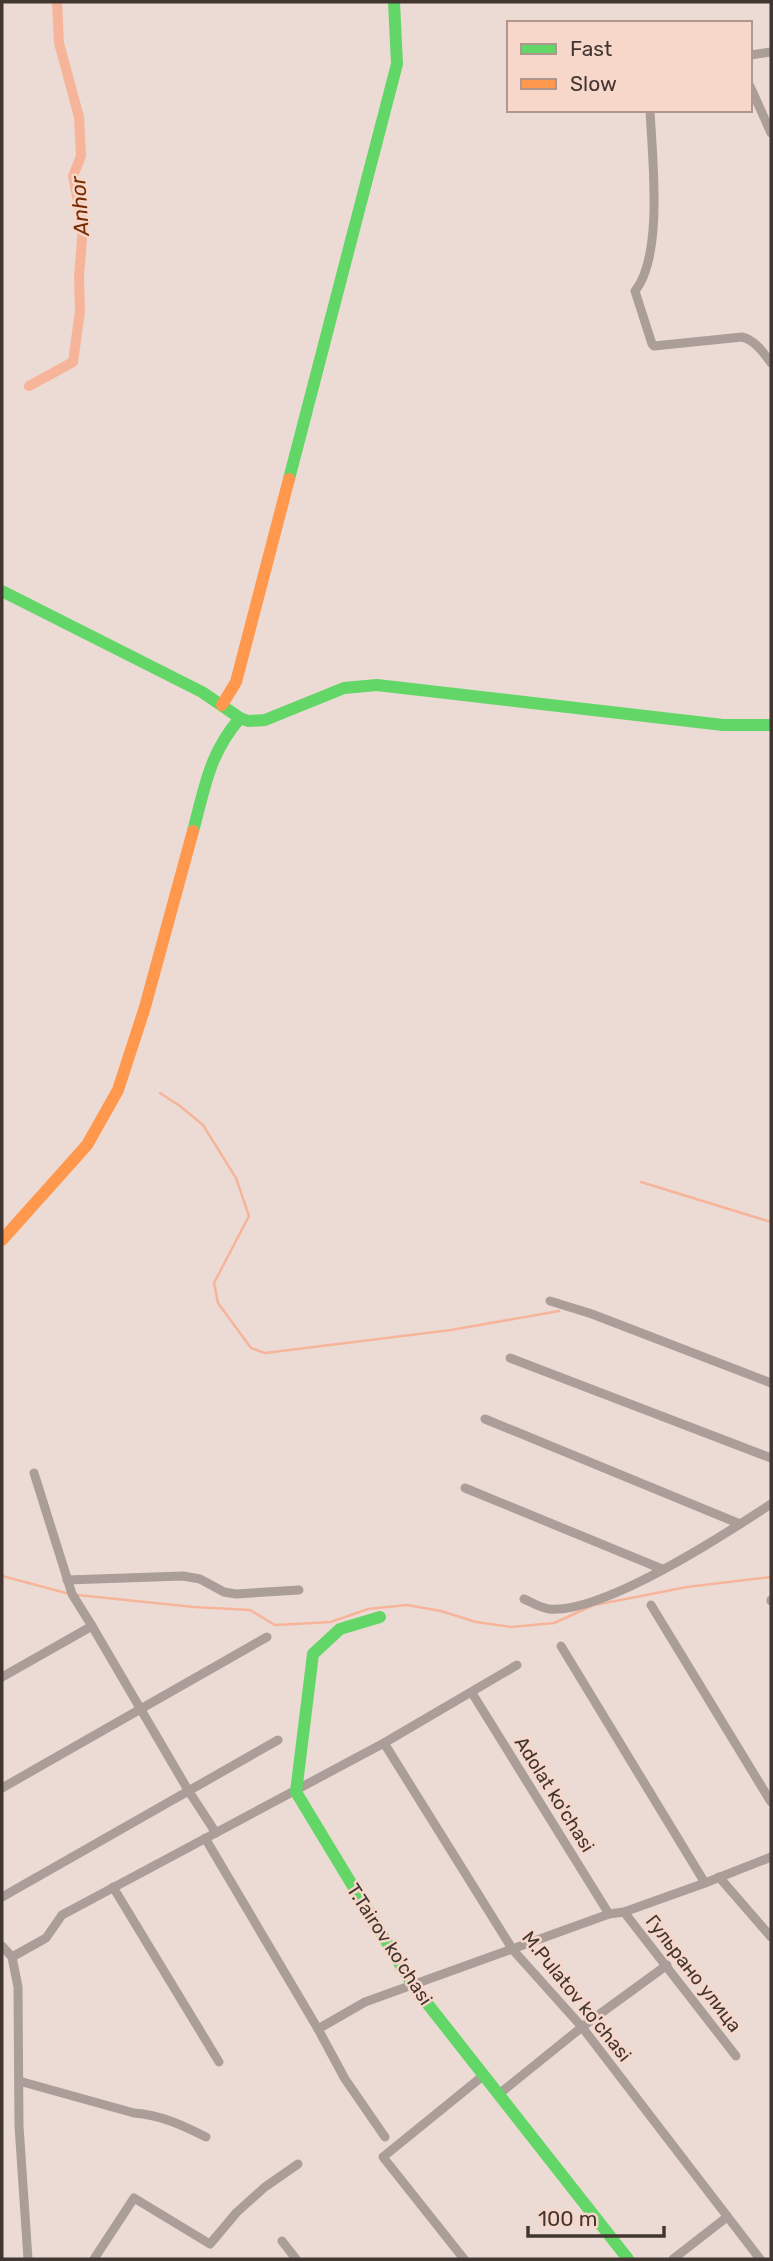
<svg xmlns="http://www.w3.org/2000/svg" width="773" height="2261" viewBox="0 0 773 2261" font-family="Rubik,sans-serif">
  <rect width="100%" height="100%" fill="#ecdbd4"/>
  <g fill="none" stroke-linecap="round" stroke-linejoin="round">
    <!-- stream -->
    <g stroke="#f6b59a" stroke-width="2.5">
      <path d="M 160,1093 L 180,1106 L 203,1125 L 236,1178 L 249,1216 L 214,1283 L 218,1303 L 251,1348 L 265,1353 L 451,1330 L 559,1311"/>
      <path d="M 641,1182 L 771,1222"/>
      <path d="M 2,1576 L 70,1594"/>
      <path d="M 77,1595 L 194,1607 L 250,1610 L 275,1625 L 331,1622 L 368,1609 L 407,1605 L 441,1611 L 476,1622 L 511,1627 L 554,1623 L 594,1605 L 636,1597 L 687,1587 L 771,1577"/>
    </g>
    <!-- canal -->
    <path stroke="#f6b59a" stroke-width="10" d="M 29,386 L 73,362 L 80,311 L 79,277 L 83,226 L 73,176 L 81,156 L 79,117 L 59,43 L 57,2"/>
    <!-- street -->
    <g stroke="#ab9e98" stroke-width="9">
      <path d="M 750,55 L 771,52"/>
      <path d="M 750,86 L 771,133"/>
      <path d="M 650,110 C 652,155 664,255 635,291 L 652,344 L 654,346 L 742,337 C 755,340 764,353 771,363"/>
      <path d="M 550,1301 L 592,1314 L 771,1383"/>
      <path d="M 510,1358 L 771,1458"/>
      <path d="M 485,1419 L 740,1524"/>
      <path d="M 34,1473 L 72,1594 L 92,1626"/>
      <path d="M 465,1488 L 662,1569"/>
      <path d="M 67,1580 L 183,1576 L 200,1579 L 224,1592 L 236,1594 L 299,1590"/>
      <path d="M 524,1599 C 531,1602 540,1608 549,1609 C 603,1614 724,1535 771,1504"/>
      <path d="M 771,1600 L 771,1601"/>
      <path d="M 651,1605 L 771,1802"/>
      <path d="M 561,1646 L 705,1883"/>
      <path d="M 2,1677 L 92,1626 L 188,1790 L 216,1833"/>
      <path d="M 472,1693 L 609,1914"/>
      <path d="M 384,1743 L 513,1950 L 582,2027 L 760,2259"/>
      <path d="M 2,1788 L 267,1637"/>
      <path d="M 205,1838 L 318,2029 L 365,2002 L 609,1914 L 624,1912 L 705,1883 L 771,1857"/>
      <path d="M 719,1877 L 771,1937"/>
      <path d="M 113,1887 L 219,2062"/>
      <path d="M 2,1897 L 278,1740"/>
      <path d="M 624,1912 L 736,2056"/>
      <path d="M 2,1946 L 12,1957 L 18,1987 L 19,2126 L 28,2259"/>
      <path d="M 12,1957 L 46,1938 L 62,1915 L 384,1743 L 517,1665"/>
      <path d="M 318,2029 L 345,2079 L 385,2137"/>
      <path d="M 19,2081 L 134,2113 C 161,2115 182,2125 206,2137"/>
      <path d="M 499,2094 L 582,2027 L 667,1965"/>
      <path d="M 282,2241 L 296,2259"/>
      <path d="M 94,2259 L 134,2198 L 210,2244 L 237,2212 L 265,2187 L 298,2164"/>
      <path d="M 464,2259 L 383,2157 L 484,2075"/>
      <path d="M 673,2259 L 727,2217"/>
    </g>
    <!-- fast -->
    <g stroke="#63d668" stroke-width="12">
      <path d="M 289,479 L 397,64 L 394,2"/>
      <path d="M 2,591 L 202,692 L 240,718 L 248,721 L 265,720 L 344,688 L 377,685 L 723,725 L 771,725"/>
      <path d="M 193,831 C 205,787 209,754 240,718"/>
      <path d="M 380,1617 L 340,1629 L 313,1654 L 296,1792 L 412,1984 L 628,2259"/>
    </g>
    <!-- slow -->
    <g stroke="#ff974d" stroke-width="12">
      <path d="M 222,705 L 236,682 L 289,479"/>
      <path d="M 2,1240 L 87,1145 L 118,1090 L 145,1007 L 193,831"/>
    </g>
  </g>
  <g text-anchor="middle" stroke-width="5" stroke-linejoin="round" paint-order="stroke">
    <!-- street labels -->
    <g font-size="19" fill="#423631" stroke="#f7d7ca">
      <text transform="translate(555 1794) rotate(58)" y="7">Adolat ko'chasi</text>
      <text transform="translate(390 1944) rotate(57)" y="7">T.Tairov ko'chasi</text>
      <text transform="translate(694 1973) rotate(52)" y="7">Гульрано улица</text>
      <text transform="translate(577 1996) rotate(51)" y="7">M.Pulatov ko'chasi</text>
    </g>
    <!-- water labels -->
    <g font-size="21" font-style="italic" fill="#772c03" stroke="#f7d7ca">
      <text transform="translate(80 206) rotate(-94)" y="7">Anhor</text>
    </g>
  </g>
  <!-- border -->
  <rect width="773" height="2261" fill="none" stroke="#423631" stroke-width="7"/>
  <!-- legend -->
  <rect x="507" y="21" width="245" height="91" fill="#f7d7ca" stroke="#af978d" stroke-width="2"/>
  <rect x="521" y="44" width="35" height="10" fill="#63d668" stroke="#af978d" stroke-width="2"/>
  <text x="570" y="56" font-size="21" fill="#423631">Fast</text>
  <rect x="521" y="79" width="35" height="10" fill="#ff974d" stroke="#af978d" stroke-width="2"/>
  <text x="570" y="91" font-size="21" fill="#423631">Slow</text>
  <!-- scale -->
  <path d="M528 2226v10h136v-10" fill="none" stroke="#423631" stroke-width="3.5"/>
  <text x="538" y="2226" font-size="21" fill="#423631" stroke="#f7d7ca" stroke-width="5" paint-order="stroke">100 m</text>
</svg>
